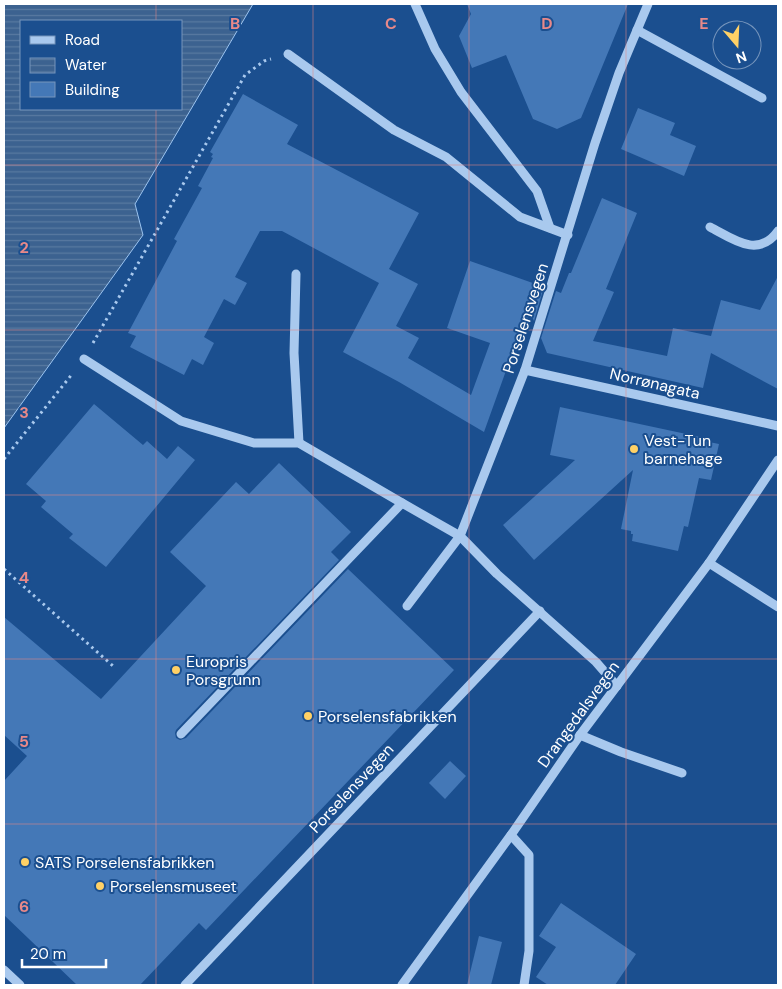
<svg xmlns="http://www.w3.org/2000/svg" width="782" height="989" viewBox="0 0 782 989" font-family="'DM Sans',sans-serif">
  <defs>
    <pattern id="water-rules" width="6" height="5" patternUnits="userSpaceOnUse" patternTransform="scale(1.25)"><rect width="6" height="5" fill="#3c6290"/><path d="M0 2.5h6" fill="none" stroke="#597aa1"/></pattern>
  </defs>
  <rect width="100%" height="100%" fill="#1b4f8f"/>
  <!-- water -->
  <path fill="url(#water-rules)" stroke="#9cc4f0" fill-rule="evenodd" d="M 4,4 L 253,4 L 135,204 L 143,235 L 4,428 ZM 21,21 L 181,21 L 181,109 L 21,109 Z"/>
  <!-- building -->
  <g fill="#4478b7">
    <path d="M 467,4 L 628,4 L 581,118 L 557,129 L 533,119 L 506,55 L 472,68 L 459,36 L 471,14 Z"/>
    <path d="M 243,94 L 298,125 L 287,144 L 419,213 L 389,269 L 418,284 L 396,326 L 419,338 L 408,358 L 471,395 L 490,343 L 447,328 L 470,261 L 544,287 L 534,321 L 530,312 L 516,352 L 513,351 L 484,432 L 399,382 L 343,352 L 379,283 L 282,231 L 260,231 L 235,277 L 247,283 L 235,305 L 224,299 L 204,337 L 214,343 L 203,365 L 192,359 L 184,375 L 130,347 L 136,336 L 128,333 L 177,241 L 174,239 L 202,188 L 198,186 L 213,158 L 211,157 L 213,154 L 210,152 Z"/>
    <path d="M 638,108 L 675,123 L 670,135 L 696,146 L 684,176 L 621,149 Z"/>
    <path d="M 602,198 L 637,213 L 606,289 L 614,292 L 593,341 L 667,356 L 673,328 L 711,336 L 721,300 L 760,310 L 778,276 L 778,389 L 711,353 L 703,388 L 547,353 L 541,338 L 556,291 L 561,293 L 569,273 L 571,273 Z"/>
    <path d="M 94,404 L 143,445 L 147,441 L 167,459 L 178,446 L 195,460 L 106,567 L 69,538 L 73,534 L 41,507 L 46,501 L 26,484 Z"/>
    <path d="M 560,407 L 705,438 L 704,441 L 719,444 L 711,480 L 699,478 L 688,527 L 684,526 L 678,551 L 632,541 L 633,534 L 631,534 L 631,531 L 621,529 L 633,470 L 534,560 L 503,525 L 575,460 L 550,455 Z"/>
    <path d="M 279,463 L 351,532 L 331,552 L 339,560 L 176,730 L 175,733 L 176,738 L 180,740 L 186,738 L 348,569 L 454,670 L 206,930 L 199,923 L 140,985 L 77,985 L 4,915 L 4,781 L 27,756 L 4,735 L 4,617 L 101,699 L 206,586 L 170,552 L 236,482 L 249,494 Z"/>
    <path d="M 450,761 L 466,776 L 445,799 L 429,783 Z"/>
    <path d="M 561,903 L 636,954 L 615,985 L 548,985 L 536,977 L 556,947 L 539,936 Z"/>
    <path d="M 479,936 L 502,942 L 491,985 L 467,985 Z"/>
  </g>
  <g fill="none" stroke-linecap="round" stroke-linejoin="round">
    <!-- path -->
    <g stroke="#a9c9ee" stroke-width="3" stroke-dasharray="2.5 4" stroke-linecap="butt">
      <path d="M 93,343 L 245,75 L 264,61 L 271,59"/>
      <path d="M 4,459 L 73,373"/>
      <path d="M 4,569 L 113,666"/>
    </g>
    <!-- minor -->
    <g stroke="#a9c9ee" stroke-width="9">
      <path d="M 415,4 L 435,49 L 461,92 L 537,191 L 550,228"/>
      <path d="M 637,30 L 762,98"/>
      <path d="M 288,54 L 394,130 L 446,157 L 520,217 L 568,235"/>
      <path d="M 710,227 C 733,239 758,259 778,231"/>
      <path d="M 296,274 L 294,353 L 299,443"/>
      <path d="M 84,359 L 181,421 L 254,443 L 299,443 L 402,503 L 460,536 L 407,606"/>
      <path d="M 525,370 L 778,426"/>
      <path d="M 709,563 L 778,607"/>
      <path d="M 617,686 L 596,662 L 497,574 L 460,536 L 525,370 L 595,143 L 619,73 L 648,4"/>
      <path d="M 181,734 L 402,503"/>
      <path d="M 580,735 L 621,752 L 682,773"/>
      <path d="M 511,835 L 529,855 L 529,951 L 524,985"/>
      <path d="M 4,970 L 20,985"/>
      <path d="M 185,985 L 540,611"/>
      <path d="M 402,985 L 511,835 L 580,735 L 709,563 L 778,460"/>
    </g>
  </g>
  <!-- grid -->
  <path fill="none" stroke="#e88989" stroke-width="1" stroke-opacity="0.55" d="M 156,4 L 156,21M 313,4 L 313,985M 469,4 L 469,985M 626,4 L 626,985M 156,109 L 156,985M 4,165 L 778,165M 4,330 L 778,330M 4,495 L 778,495M 4,659 L 778,659M 4,824 L 778,824"/>
  <!-- markers -->
  <g fill="#ffd166" stroke="#1b4f8f" stroke-width="2">
    <circle cx="634" cy="449" r="5"/>
    <circle cx="176" cy="670" r="5"/>
    <circle cx="308" cy="716" r="5"/>
    <circle cx="25" cy="862" r="5"/>
    <circle cx="100" cy="886" r="5"/>
  </g>
  <g text-anchor="middle" stroke-width="4" stroke-linejoin="round" paint-order="stroke">
    <!-- street labels -->
    <g font-size="16" fill="#fff" stroke="#1b4f8f">
      <text transform="translate(525 318) rotate(-72)" y="6">Porselensvegen</text>
      <text transform="translate(655 383) rotate(13)" y="6">Norrønagata</text>
      <text transform="translate(578 714) rotate(-54)" y="6">Drangedalsvegen</text>
      <text transform="translate(351 788) rotate(-47)" y="6">Porselensvegen</text>
    </g>
    <!-- poi labels -->
    <g font-size="16" fill="#fff" stroke="#1b4f8f" text-anchor="start">
      <text x="644" y="446">Vest-Tun<tspan x="644" dy="18">barnehage</tspan></text>
      <text x="186" y="667">Europris<tspan x="186" dy="18">Porsgrunn</tspan></text>
      <text x="318" y="722">Porselensfabrikken</text>
      <text x="35" y="868">SATS Porselensfabrikken</text>
      <text x="110" y="892">Porselensmuseet</text>
    </g>
  </g>
  <g font-size="16" text-anchor="middle" font-weight="bold" fill="#e88989" stroke="#1b4f8f" stroke-width="4" stroke-linejoin="round" paint-order="stroke">
    <text x="235" y="29">B</text>
    <text x="391" y="29">C</text>
    <text x="547" y="29">D</text>
    <text x="704" y="29">E</text>
    <text x="24" y="253">2</text>
    <text x="24" y="418">3</text>
    <text x="24" y="583">4</text>
    <text x="24" y="747">5</text>
    <text x="24" y="912">6</text>
  </g>
  <!-- border -->
  <rect width="782" height="989" fill="none" stroke="#ffffff" stroke-width="10"/>
  <!-- legend -->
  <rect x="20" y="20" width="162" height="90" fill="#1b4f8f" stroke="#7695bc"/>
  <rect x="30" y="36" width="25" height="8" fill="#a9c9ee" stroke="#7695bc"/>
  <text x="65" y="45" font-size="15" fill="#ffffff">Road</text>
  <rect x="30" y="58" width="25" height="15" fill="url(#water-rules)" stroke="#7695bc"/>
  <text x="65" y="70" font-size="15" fill="#ffffff">Water</text>
  <rect x="30" y="82" width="25" height="15" fill="#4478b7" stroke="#7695bc"/>
  <text x="65" y="95" font-size="15" fill="#ffffff">Building</text>
  <!-- north arrow -->
  <g transform="translate(737 45) rotate(161)"><circle r="24" fill="#1b4f8f" stroke="#7695bc"/>
  <path d="M0-4L9 19L0 12L-9 19Z" fill="#ffd166"/>
  <text y="-8" font-size="14" font-weight="bold" text-anchor="middle" fill="#ffffff">N</text>
  </g>
  <!-- scale -->
  <path d="M22 959v8h84v-8" fill="none" stroke="#ffffff" stroke-width="2.5"/>
  <text x="30" y="959" font-size="15" fill="#ffffff" stroke="#1b4f8f" stroke-width="4" paint-order="stroke">20 m</text>
</svg>
